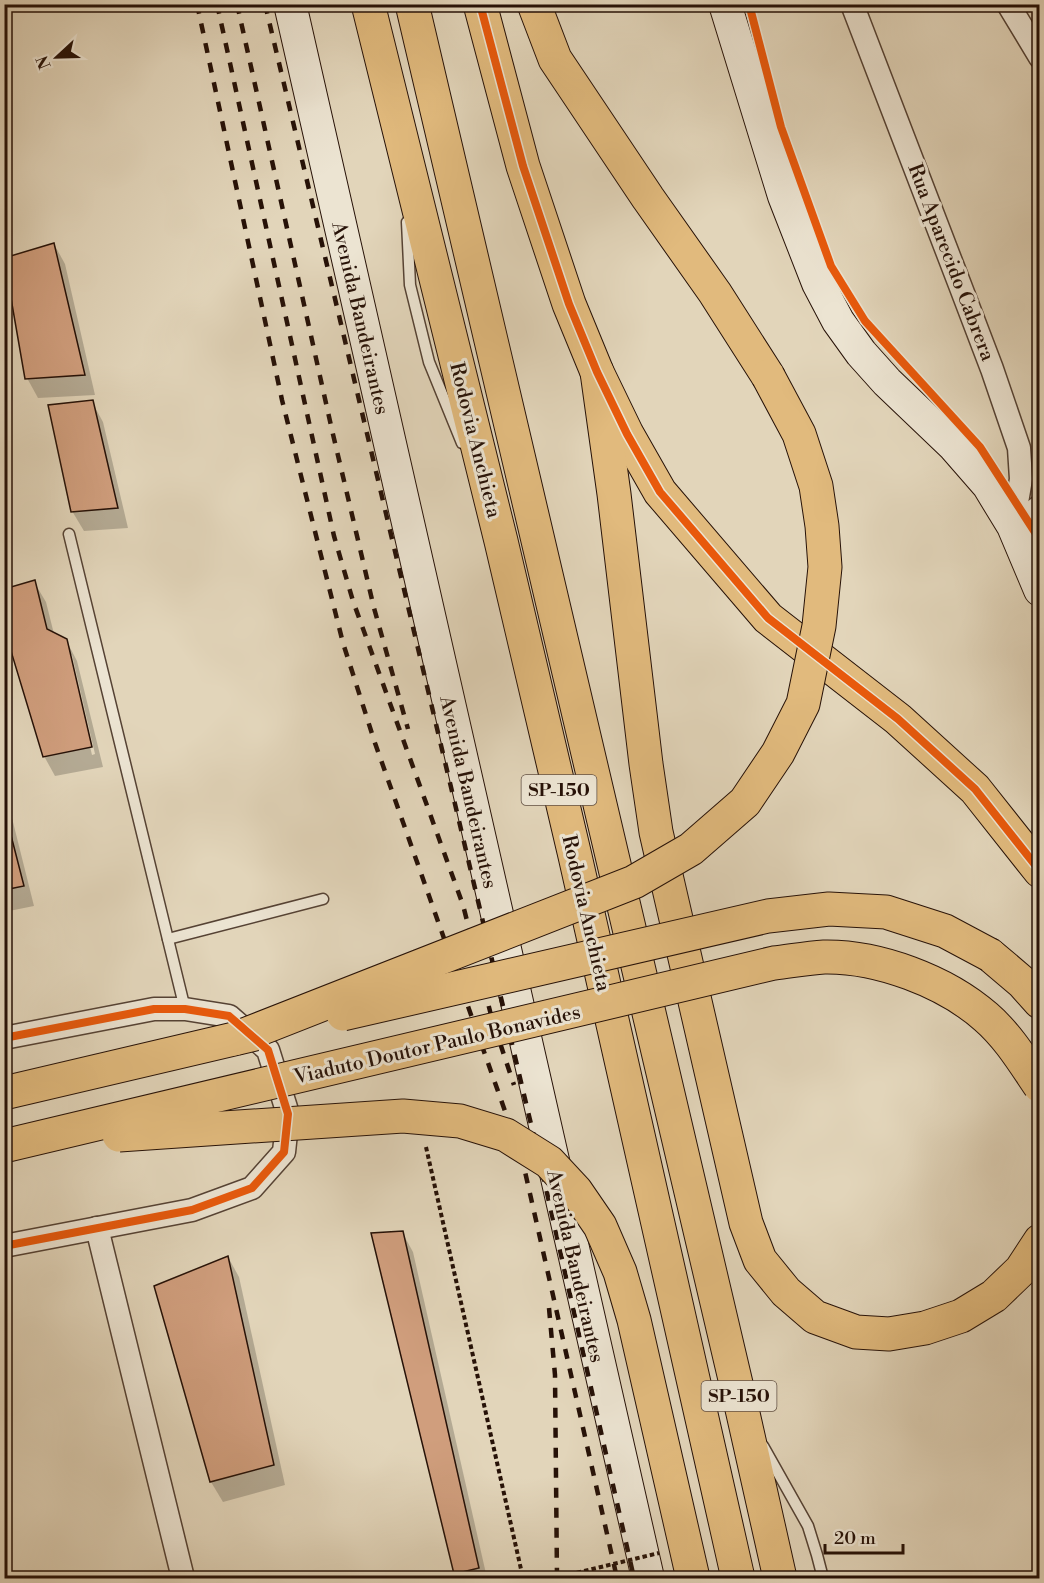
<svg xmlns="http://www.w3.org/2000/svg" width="1044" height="1583" viewBox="0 0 1044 1583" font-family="'Libre Bodoni',serif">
  <rect width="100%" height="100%" fill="#e2d5ba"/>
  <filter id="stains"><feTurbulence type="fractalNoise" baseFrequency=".00333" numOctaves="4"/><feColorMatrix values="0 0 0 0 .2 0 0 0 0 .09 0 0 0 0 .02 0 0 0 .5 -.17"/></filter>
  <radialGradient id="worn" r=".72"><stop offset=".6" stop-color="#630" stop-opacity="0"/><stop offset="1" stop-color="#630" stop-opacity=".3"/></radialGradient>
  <!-- shadow -->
  <g fill="#0003" fill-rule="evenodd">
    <path d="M 54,244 L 65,264 L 95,395 L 38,398 L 27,378 Z"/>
    <path d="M 92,402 L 103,422 L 128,528 L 84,531 L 72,511 Z"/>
    <path d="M 34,582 L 46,602 L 54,634 L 66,640 L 77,661 L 103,767 L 55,776 L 44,756 ZM 69,655 L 72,655 L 95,754 L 92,755 Z"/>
    <path d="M 4,786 L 34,906 L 4,912 Z"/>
    <path d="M 402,1232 L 413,1252 L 487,1578 L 458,1578 L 456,1574 L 373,1234 Z"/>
    <path d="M 228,1257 L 239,1277 L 285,1485 L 223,1502 L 211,1482 Z"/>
  </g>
  <!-- building -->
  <g fill="#d09e7d" stroke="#261107" stroke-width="1.5">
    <path d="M 54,243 L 85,375 L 25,379 L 4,258 Z"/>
    <path d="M 93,400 L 118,508 L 71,512 L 48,405 Z"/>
    <path d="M 35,580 L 47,629 L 67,639 L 92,747 L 43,757 L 4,628 L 4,589 Z"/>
    <path d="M 4,808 L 24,886 L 4,890 Z"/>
    <path d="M 403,1231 L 479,1568 L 454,1574 L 371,1233 Z"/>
    <path d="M 228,1256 L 274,1465 L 210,1482 L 154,1286 Z"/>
  </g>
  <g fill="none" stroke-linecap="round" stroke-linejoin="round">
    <!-- service casing -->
    <g stroke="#554234" stroke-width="13">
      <g id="service">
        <path d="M 407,222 L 410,285 L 429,362 L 462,443"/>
        <path d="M 69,534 L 185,1009"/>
        <path d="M 168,939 L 323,899"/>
        <path d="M 763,1446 L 808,1526 L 817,1555 L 823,1578"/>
      </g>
    </g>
    <!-- minor casing -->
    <g stroke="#554234" stroke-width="25">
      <g id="minor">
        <path d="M 852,4 L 960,285 L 992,369 L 1019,448 L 1021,479 L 1013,526"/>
        <path d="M 1008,4 L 1040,57"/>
        <path d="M 1013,526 L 1040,506"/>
        <path d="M 4,1038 L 154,1009 L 185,1009 L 229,1016 L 268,1050 L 288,1114 L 284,1152 L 252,1188 L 192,1210 L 4,1246"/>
        <path d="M 97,1228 L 183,1578"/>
      </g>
    </g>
    <!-- secondary casing -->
    <g stroke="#261107" stroke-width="34">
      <g id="secondary">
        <path d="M 290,4 L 648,1578"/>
        <path d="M 725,4 L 784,196 L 818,283 L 838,321 L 861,353 L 887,382 L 954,446 L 988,485 L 1013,526 L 1040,590"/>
      </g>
    </g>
    <!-- primary casing -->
    <g stroke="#261107" stroke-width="35">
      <g id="primary">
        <path d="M 480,4 L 523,166 L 569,304 L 597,372 L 627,434 L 660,492 L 768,618 L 898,719 L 975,789 L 1040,871"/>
        <path d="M 534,4 L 555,59 L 648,198 L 715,293 L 768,376"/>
        <path d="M 597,372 L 614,494 L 646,764 L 656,832 L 746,1223 L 760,1260 L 786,1292 L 815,1317 L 856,1332 L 889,1334 L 925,1328 L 961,1316 L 994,1296 L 1021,1270 L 1040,1241"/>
        <path d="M 990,955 L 1023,983 L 1040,1002"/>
      </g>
    </g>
    <!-- motorway casing -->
    <g stroke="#261107" stroke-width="35">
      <g id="motorway">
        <path d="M 368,4 L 501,541 L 575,856 L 738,1578"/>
        <path d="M 412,4 L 742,1409 L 780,1578"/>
      </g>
    </g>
    <!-- path -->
    <path stroke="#261107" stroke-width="4" stroke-dasharray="4.5 3" stroke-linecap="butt" d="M 426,1147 L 523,1578"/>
    <!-- service -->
    <use href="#service" stroke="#ece4d2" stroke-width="10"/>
    <!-- minor -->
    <use href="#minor" stroke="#ece4d2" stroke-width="22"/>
    <!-- secondary -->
    <use href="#secondary" stroke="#ece4d2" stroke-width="32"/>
    <!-- primary -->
    <use href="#primary" stroke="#e1ba7d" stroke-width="33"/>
    <!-- motorway -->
    <use href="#motorway" stroke="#e1ba7d" stroke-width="33"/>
    <!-- rail -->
    <g stroke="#261107" stroke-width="4.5" stroke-dasharray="10 10" stroke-linecap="butt">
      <path d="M 197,4 L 282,400 L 343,643 L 375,743 L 523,1162"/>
      <path d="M 217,4 L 334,536 L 353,601 L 463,905 L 492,1019 L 514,1085"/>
      <path d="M 237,4 L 332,430 L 374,608 L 408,729"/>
      <path d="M 265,4 L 540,1162 L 634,1578"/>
      <path d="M 521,1154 L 617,1578"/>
      <path d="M 549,1308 L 555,1375 L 557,1578"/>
    </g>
    <!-- primary-bridge casing -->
    <g stroke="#261107" stroke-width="35" stroke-linecap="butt">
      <g id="primary-bridge">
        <path d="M 343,1014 L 768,916 L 829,909 L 886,912 L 945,931 L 990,955"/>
        <path d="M 234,1039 L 634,882 L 691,849 L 745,802 L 778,753 L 803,704 L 819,626 L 825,567 L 822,526 L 816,486 L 799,434 L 768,376"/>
        <path d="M 4,1093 L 255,1034"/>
        <path d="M 119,1135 L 403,1116 L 460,1121 L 506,1135 L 549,1162 L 576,1191 L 600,1226 L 620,1272 L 634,1320 L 693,1578"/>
        <path d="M 4,1146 L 774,963 C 791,961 808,958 824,957 C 878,956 945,981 986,1017 C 1008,1036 1023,1061 1040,1086"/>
      </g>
    </g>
    <!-- path-bridge -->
    <path stroke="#261107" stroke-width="4" stroke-dasharray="4.5 3" stroke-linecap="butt" d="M 555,1578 L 659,1553"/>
    <!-- primary-bridge -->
    <use href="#primary-bridge" stroke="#e1ba7d" stroke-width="33"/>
    <!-- cycleway casing -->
    <g stroke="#ece4d2" stroke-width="11">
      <g id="cycleway">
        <path d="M 480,4 L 523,166 L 569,304 L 597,372 L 627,434 L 660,492 L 768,618 L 898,719 L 975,789 L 1040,871"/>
        <path d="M 749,4 L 781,127 L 831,266 L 865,321 L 980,447 L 1040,540"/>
        <path d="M 4,1038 L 154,1009 L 185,1009 L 229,1016 L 268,1050 L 288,1114 L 284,1152 L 252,1188 L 192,1210 L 4,1246"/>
      </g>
    </g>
    <!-- cycleway -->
    <use href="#cycleway" stroke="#e8590c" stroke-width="8"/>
  </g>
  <g text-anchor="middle" stroke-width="6" stroke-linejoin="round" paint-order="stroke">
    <!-- shield labels -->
    <g fill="#ece4d2" stroke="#615044" stroke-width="1.5">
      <rect x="521.5" y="775" width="75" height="30" rx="4.5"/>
      <rect x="701.5" y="1381" width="75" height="30" rx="4.5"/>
    </g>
    <g font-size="18" font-weight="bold" fill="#261107">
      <text x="559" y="796">SP-150</text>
      <text x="739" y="1402">SP-150</text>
    </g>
    <!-- street labels -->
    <g font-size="20" fill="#261107" stroke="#ece4d2">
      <text transform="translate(952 262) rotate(69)" y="7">Rua Aparecido Cabrera</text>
      <text transform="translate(361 318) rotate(77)" y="7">Avenida Bandeirantes</text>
      <text transform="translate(476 440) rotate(76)" y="7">Rodovia Anchieta</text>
      <text transform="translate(469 792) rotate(77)" y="7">Avenida Bandeirantes</text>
      <text transform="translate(587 913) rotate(77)" y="7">Rodovia Anchieta</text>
      <text transform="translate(437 1044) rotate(-13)" y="7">Viaduto Doutor Paulo Bonavides</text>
      <text transform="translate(576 1266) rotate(77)" y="7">Avenida Bandeirantes</text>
    </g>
  </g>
  <!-- margin -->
  <rect width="1044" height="1583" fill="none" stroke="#e2d5ba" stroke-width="24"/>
  <rect x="6" y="6" width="1032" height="1571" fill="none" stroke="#261107" stroke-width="3"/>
  <rect x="12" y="12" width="1020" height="1559" fill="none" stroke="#261107" stroke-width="1.5"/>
  <!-- north arrow -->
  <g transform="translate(57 57) rotate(248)" stroke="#ece4d2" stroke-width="4.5" paint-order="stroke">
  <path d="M0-4.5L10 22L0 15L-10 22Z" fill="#261107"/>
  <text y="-9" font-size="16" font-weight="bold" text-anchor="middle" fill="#261107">N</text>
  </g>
  <!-- scale -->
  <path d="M825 1544v9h78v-9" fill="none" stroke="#261107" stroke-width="3"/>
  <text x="834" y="1544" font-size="18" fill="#261107" stroke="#ece4d2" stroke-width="4.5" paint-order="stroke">20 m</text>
  <rect width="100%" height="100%" filter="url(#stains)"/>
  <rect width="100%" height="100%" fill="url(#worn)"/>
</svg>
